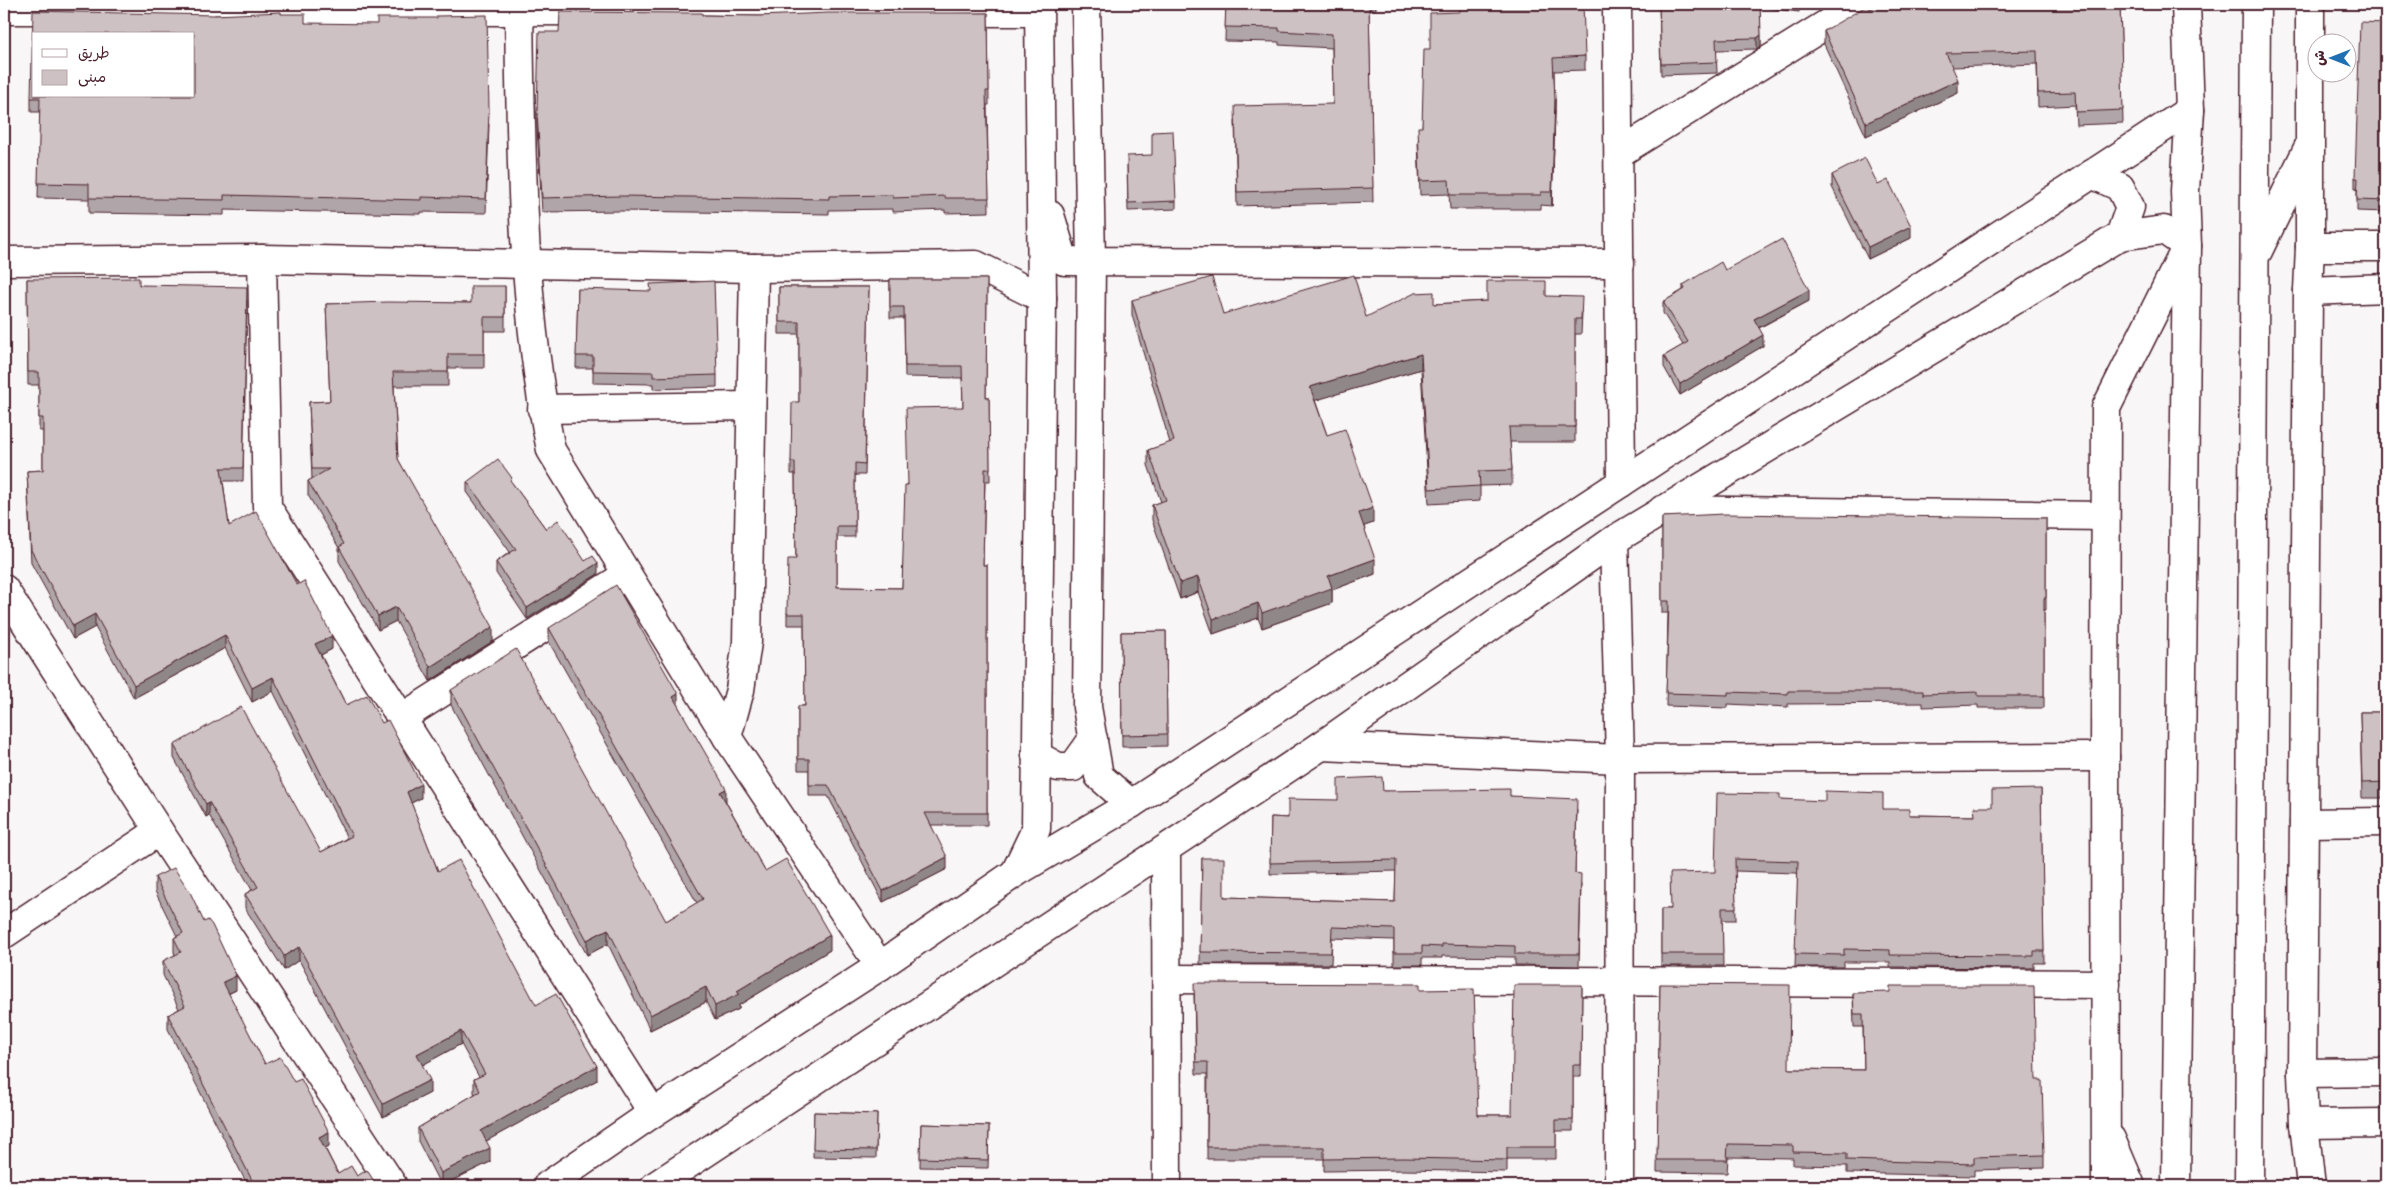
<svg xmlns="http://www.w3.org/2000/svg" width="2390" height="1190" viewBox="0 0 2390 1190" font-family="'Shantell Sans','Playpen Sans Arabic',sans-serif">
  <rect width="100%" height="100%" fill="#f8f6f7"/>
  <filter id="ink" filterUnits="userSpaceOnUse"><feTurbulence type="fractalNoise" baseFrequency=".02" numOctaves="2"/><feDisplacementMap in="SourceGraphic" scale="10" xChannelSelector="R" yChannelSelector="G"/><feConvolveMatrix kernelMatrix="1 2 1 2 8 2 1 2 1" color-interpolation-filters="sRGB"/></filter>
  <g filter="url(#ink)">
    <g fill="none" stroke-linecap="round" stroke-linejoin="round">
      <!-- minor casing -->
      <g stroke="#4a1f2b" stroke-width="31">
        <g id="minor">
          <path d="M 519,4 C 521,153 521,303 551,450 L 727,737 L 880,966"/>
          <path d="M 1086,4 L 1091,261 L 1087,707 L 1099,776 L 1131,804"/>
          <path d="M 1617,4 L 1621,483"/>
          <path d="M 2310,4 L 2310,247 L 2308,291 L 2302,1073 L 2304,1124 L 2311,1186"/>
          <path d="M 4,10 L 1039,12"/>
          <path d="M 1619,153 L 1859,4"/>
          <path d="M 2092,174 L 2120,187 L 2130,207 L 2120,236"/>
          <path d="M 1050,215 L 1064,261 L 1620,263"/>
          <path d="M 2310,247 L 2386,247"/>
          <path d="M 2258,251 L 2307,150"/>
          <path d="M 262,259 L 267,507 L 653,1113"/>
          <path d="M 4,261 L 262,259 L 754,268 L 976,265 L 1042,298"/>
          <path d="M 2308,291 L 2386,288"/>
          <path d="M 542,409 L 751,406"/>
          <path d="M 1662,510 L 2105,516"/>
          <path d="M 1614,540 L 1620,759 L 1619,1186"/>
          <path d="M 4,589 L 159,831 L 393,1186"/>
          <path d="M 400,719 L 626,575"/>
          <path d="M 727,737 L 740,690 L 747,642 L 754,268"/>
          <path d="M 1321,746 L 1620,759 L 2105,757"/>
          <path d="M 1036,755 L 1058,767 L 1073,767 L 1093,739"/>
          <path d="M 2304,823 L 2386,822"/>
          <path d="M 1166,850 L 1167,1186"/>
          <path d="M 1015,873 L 1036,829 L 1042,298 L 1039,4"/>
          <path d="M 4,934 L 159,831"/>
          <path d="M 1167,979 L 2106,984"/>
          <path d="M 2302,1073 L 2386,1072"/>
          <path d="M 2304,1124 L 2386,1123"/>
          <path d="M 2111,1139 L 2131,1186"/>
          <path d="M 547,1186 L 653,1113 L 880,966 L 1015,873 L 1131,804 L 2190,110"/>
          <path d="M 655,1186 L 1321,746 L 1614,540 L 2120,236 L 2164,230 L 2187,246 L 2106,408 L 2105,757 L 2106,1186"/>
          <path d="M 2176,1186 L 2187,246 L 2185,191 L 2190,110 L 2186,4"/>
          <path d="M 2249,1186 L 2256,4"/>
        </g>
      </g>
      <!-- minor -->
      <use href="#minor" stroke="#fff" stroke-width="28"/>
    </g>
    <!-- wall -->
    <g fill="#b0a6a9" stroke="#4a1f2b">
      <path d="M 1226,4 L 1376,4 L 1376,9 L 1369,9 L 1373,202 L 1237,206 L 1235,120 L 1333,104 L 1332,48 L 1279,45 L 1279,42 L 1225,41 Z"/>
      <path d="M 1659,4 L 1800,4 L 1799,12 L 1760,7 L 1761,46 L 1757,49 L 1716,50 L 1717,73 L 1661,75 Z"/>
      <path d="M 2120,4 L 2123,123 L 2076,125 L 2075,105 L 2038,107 L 2037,64 L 1952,67 L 1958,93 L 1866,136 L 1824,44 L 1824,31 L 1870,9 Z"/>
      <path d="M 988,13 L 989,105 L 987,105 L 989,212 L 945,213 L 945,210 L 893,212 L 893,209 L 829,210 L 829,214 L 620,211 L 542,212 L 537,126 L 537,112 L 559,32 L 702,15 L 759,16 Z"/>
      <path d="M 281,14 L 305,23 L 489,124 L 486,213 L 421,212 L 421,214 L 224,210 L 224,215 L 89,213 L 89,199 L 38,198 L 40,112 L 31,112 L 31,98 L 215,15 Z"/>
      <path d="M 2386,23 L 2386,212 L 2357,211 L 2357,189 L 2355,189 L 2355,178 Z"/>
      <path d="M 1430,49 L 1585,56 L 1585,70 L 1554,71 L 1555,113 L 1552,206 L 1541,205 L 1541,209 L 1450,209 L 1449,194 L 1420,195 L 1418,141 L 1422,127 Z"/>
      <path d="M 1127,164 L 1176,201 L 1176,209 L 1128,211 Z"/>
      <path d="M 1832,175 L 1878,185 L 1911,238 L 1868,259 L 1832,187 Z"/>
      <path d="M 1725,270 L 1809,301 L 1759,328 L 1763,346 L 1680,395 L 1664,367 L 1664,356 L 1683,345 L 1663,313 L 1663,302 L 1683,290 L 1683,285 Z"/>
      <path d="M 27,279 L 139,285 L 247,300 L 243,481 L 223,481 L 229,526 L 332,649 L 321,655 L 346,705 L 421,798 L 411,803 L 438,871 L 536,1005 L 597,1080 L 486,1141 L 490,1162 L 441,1186 L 418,1141 L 418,1128 L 475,1094 L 474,1093 L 474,1079 L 479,1077 L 461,1044 L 422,1065 L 430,1093 L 383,1117 L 299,960 L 284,970 L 245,908 L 245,894 L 252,890 L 209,815 L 206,817 L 174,758 L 174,745 L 321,852 L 347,838 L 273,691 L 252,702 L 225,648 L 134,698 L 95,627 L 73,639 L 31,563 L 27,471 L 43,470 L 43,431 L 39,431 L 39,385 L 28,385 Z"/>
      <path d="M 890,279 L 987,279 L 986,397 L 989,397 L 990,481 L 985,481 L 983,565 L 987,565 L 987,825 L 931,825 L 947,869 L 883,902 L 828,796 L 809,796 L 809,770 L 798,770 L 798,706 L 805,706 L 804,625 L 787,625 L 787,614 L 796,559 L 795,474 L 791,474 L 791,462 L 799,402 L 799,334 L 779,334 L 779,287 L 869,287 L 865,475 L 855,475 L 855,537 L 837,537 L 837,587 L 902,588 L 907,485 L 963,407 L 962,378 L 905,377 L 904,318 L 890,318 Z"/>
      <path d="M 505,286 L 505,331 L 484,331 L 484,368 L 448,368 L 448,386 L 394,386 L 398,459 L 493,641 L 430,681 L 396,621 L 378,630 L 339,561 L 339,548 L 308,495 L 308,481 L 312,479 L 309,402 L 330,401 L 326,304 L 471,303 Z"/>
      <path d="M 578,289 L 717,375 L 717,387 L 653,389 L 653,384 L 593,383 L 593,368 L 576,368 Z"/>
      <path d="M 1546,296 L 1582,312 L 1581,334 L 1575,334 L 1575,442 L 1510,442 L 1512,470 L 1512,485 L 1480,486 L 1480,501 L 1429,504 L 1421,369 L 1315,400 L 1327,435 L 1373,523 L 1364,526 L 1375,574 L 1332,590 L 1332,603 L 1262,628 L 1258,618 L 1213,634 L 1198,592 L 1180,599 L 1152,520 L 1152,505 L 1161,502 L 1148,465 L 1148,450 L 1170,443 L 1132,315 L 1132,300 L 1223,314 L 1366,317 L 1434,304 L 1487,301 Z"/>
      <path d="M 467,482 L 512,483 L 546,529 L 585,561 L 598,574 L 527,619 L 496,573 L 496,562 L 510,552 L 467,492 Z"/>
      <path d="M 1662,517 L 2046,518 L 2046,610 L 2044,610 L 2044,708 L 1978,708 L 1978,705 L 1923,707 L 1923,703 L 1788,704 L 1788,707 L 1728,704 L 1728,708 L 1666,706 L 1668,613 L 1662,613 Z"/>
      <path d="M 549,628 L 678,706 L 726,802 L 765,871 L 830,950 L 739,1005 L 739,1009 L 715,1020 L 706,1002 L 650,1030 L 608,944 L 587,955 L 451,705 L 451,690 L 666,921 L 697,903 L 549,642 Z"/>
      <path d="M 1166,631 L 1167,746 L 1122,747 L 1121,632 Z"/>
      <path d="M 2360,712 L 2386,712 L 2386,798 L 2362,798 Z"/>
      <path d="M 2041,789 L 2044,963 L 2034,963 L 2034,968 L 1890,967 L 1890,962 L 1844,962 L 1844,967 L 1795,967 L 1798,874 L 1796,873 L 1735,871 L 1736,920 L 1722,920 L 1723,966 L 1661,966 L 1661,909 L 1670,909 L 1715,872 L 1780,799 L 1883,809 L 1909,815 L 1974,816 L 1992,807 Z"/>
      <path d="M 1383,791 L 1510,796 L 1577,810 L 1575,873 L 1581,885 L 1579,966 L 1515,965 L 1515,957 L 1442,956 L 1442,958 L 1422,958 L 1422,965 L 1394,965 L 1394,940 L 1332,938 L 1331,964 L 1200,964 L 1202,858 L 1224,897 L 1395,902 L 1396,871 L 1270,874 L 1271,817 L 1288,818 L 1338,800 Z"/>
      <path d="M 155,877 L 236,990 L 228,994 L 265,1064 L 329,1146 L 325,1148 L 338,1174 L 357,1176 L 377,1186 L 248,1186 L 168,1029 L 168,1015 L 179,1009 L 163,975 L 163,961 L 175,955 L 174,952 L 174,938 L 177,936 L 155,891 Z"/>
      <path d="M 1660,984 L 1789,1069 L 1864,1070 L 1863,1027 L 1854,1027 L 1853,993 L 2036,1080 L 2044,1155 L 2044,1168 L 1974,1170 L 1974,1176 L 1847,1173 L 1847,1166 L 1793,1165 L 1793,1158 L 1728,1157 L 1727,1173 L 1657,1172 Z"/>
      <path d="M 1582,985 L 1581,1077 L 1573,1077 L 1573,1131 L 1556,1131 L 1556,1159 L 1507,1159 L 1507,1172 L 1404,1170 L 1324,1171 L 1324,1159 L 1207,1159 L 1207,1074 L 1196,1074 L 1194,995 L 1420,990 L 1478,1115 L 1512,1115 Z"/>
      <path d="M 814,1112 L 877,1114 L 876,1158 L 813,1157 Z"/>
      <path d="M 921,1124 L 989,1126 L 988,1168 L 920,1167 Z"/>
    </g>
    <!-- shaded-wall -->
    <g fill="#908789" stroke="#4a1f2b">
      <path d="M 1761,35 L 1761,46 L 1757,49 L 1757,38 Z"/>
      <path d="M 1958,80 L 1958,93 L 1866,136 L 1866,123 Z"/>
      <path d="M 1555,99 L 1555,113 L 1552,206 L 1552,192 Z"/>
      <path d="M 1911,226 L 1911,238 L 1868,259 L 1868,247 Z"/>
      <path d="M 1809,290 L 1809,301 L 1754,330 L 1754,319 Z"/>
      <path d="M 1763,335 L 1763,346 L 1680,395 L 1680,384 Z"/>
      <path d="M 1421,354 L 1421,369 L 1310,402 L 1310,387 Z"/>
      <path d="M 1373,508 L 1373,523 L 1359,528 L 1359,513 Z"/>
      <path d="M 1375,559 L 1375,574 L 1332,590 L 1332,603 L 1262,628 L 1262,613 L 1328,576 Z"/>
      <path d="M 598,563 L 598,574 L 527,619 L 527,608 Z"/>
      <path d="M 1198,577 L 1198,592 L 1180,599 L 1180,583 Z"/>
      <path d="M 1258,603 L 1258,618 L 1213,634 L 1213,619 Z"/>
      <path d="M 396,607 L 396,621 L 378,630 L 378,616 Z"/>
      <path d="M 95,614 L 95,627 L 73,639 L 73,626 Z"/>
      <path d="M 493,627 L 493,641 L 430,681 L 430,667 Z"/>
      <path d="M 225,635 L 225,648 L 134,698 L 134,685 Z"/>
      <path d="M 332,636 L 332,649 L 315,658 L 315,644 Z"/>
      <path d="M 273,677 L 273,691 L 252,702 L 252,688 Z"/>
      <path d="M 678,694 L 678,709 L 673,697 Z"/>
      <path d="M 421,784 L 421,798 L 407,805 L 407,792 Z"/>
      <path d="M 726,789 L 726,803 L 720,792 Z"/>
      <path d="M 209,802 L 209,815 L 206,817 L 206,804 Z"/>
      <path d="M 947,857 L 947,869 L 883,902 L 883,891 Z"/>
      <path d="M 608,929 L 608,944 L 587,955 L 587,940 Z"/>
      <path d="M 830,935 L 830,950 L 739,1005 L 739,1009 L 715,1020 L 715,1006 L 737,991 Z"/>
      <path d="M 299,947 L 299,960 L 284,970 L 284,956 Z"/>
      <path d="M 236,976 L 236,990 L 223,996 L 223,982 Z"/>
      <path d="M 706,987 L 706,1002 L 650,1030 L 650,1015 Z"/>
      <path d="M 461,1031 L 461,1044 L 417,1068 L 417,1054 Z"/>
      <path d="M 597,1066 L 597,1080 L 481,1144 L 481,1131 Z"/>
      <path d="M 430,1080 L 430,1093 L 383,1117 L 383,1104 Z"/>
      <path d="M 329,1132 L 329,1146 L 319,1151 L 319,1137 Z"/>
      <path d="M 490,1148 L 490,1162 L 441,1186 L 441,1173 Z"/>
    </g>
    <!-- building -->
    <g fill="#cdc1c4" stroke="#4a1f2b" fill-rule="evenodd">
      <path d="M 1226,4 L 1369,4 L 1373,188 L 1237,192 L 1235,106 L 1333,104 L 1332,34 L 1279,31 L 1279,28 L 1225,27 Z"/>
      <path d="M 1459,4 L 1583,4 L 1585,56 L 1553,58 L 1555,99 L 1552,192 L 1541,192 L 1541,195 L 1450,195 L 1449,180 L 1420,181 L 1418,127 L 1422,127 L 1424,49 L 1430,49 L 1430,13 L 1460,12 Z"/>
      <path d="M 1659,4 L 1760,4 L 1761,35 L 1757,38 L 1716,39 L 1717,62 L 1661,64 Z"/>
      <path d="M 1882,4 L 2120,4 L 2123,110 L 2076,112 L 2075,92 L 2038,93 L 2037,51 L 1946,53 L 1958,80 L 1866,123 L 1824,31 L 1868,5 L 1870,9 Z"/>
      <path d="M 33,11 L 215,15 L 281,12 L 281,14 L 305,14 L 305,23 L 377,24 L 377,18 L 437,18 L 437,16 L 487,15 L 489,110 L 486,199 L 421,197 L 421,200 L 224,195 L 224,200 L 89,198 L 89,184 L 38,183 L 40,98 L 31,98 ZM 34,34 L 194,34 L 194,96 L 34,96 Z"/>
      <path d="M 560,12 L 692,13 L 702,13 L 702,15 L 759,16 L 828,13 L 988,13 L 989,91 L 986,91 L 989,198 L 945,198 L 945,196 L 893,198 L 893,195 L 829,196 L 829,199 L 620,196 L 542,198 L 537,112 L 539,32 L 559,32 Z"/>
      <path d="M 2360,22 L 2386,23 L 2386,201 L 2357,200 L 2358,178 L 2355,178 Z"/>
      <path d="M 1173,131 L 1176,201 L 1128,203 L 1127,156 L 1152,155 L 1152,132 Z"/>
      <path d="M 1865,158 L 1878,185 L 1888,180 L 1911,226 L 1868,247 L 1832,175 Z"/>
      <path d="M 1782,239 L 1809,290 L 1754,319 L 1763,335 L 1680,384 L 1664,356 L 1688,342 L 1663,302 L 1685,289 L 1683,285 L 1721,262 L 1725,270 Z"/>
      <path d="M 1354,275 L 1366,317 L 1415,293 L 1434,292 L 1434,304 L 1487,301 L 1487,281 L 1546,281 L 1546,296 L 1582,297 L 1581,319 L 1575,319 L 1575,427 L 1509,427 L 1512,470 L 1479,471 L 1480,486 L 1429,489 L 1421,354 L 1310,387 L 1327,435 L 1345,429 L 1373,508 L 1359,513 L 1375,559 L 1328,576 L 1332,588 L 1262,613 L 1258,603 L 1213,619 L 1198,577 L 1180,583 L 1152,505 L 1166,500 L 1148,450 L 1174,441 L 1132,300 L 1212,277 L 1223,314 Z"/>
      <path d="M 139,278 L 139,285 L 247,287 L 243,468 L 221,468 L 229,526 L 256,511 L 297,585 L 304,581 L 332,636 L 315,644 L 346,705 L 367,695 L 382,723 L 388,720 L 421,784 L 407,792 L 438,871 L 459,860 L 536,1005 L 556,994 L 597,1066 L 481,1131 L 490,1148 L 441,1173 L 418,1128 L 480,1091 L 474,1079 L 485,1074 L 461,1031 L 417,1054 L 430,1080 L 383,1104 L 299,947 L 284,956 L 245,894 L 258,887 L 209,802 L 206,804 L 174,745 L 241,707 L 321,852 L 352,836 L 273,677 L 252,688 L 225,635 L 134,685 L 95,614 L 73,626 L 31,550 L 27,471 L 43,470 L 43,418 L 39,418 L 39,372 L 28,372 L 27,279 Z"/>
      <path d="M 890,279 L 987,279 L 986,397 L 989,397 L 990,469 L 985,469 L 983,565 L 987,565 L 987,813 L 925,813 L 947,857 L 883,891 L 828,785 L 809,785 L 809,759 L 798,759 L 798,706 L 805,706 L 804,614 L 787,614 L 788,559 L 796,559 L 795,462 L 791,462 L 792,402 L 799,402 L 799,322 L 779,322 L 779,287 L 869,287 L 865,464 L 855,463 L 855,526 L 837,526 L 837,587 L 902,588 L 905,485 L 908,485 L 906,408 L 963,407 L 962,366 L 905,366 L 904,307 L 890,307 Z"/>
      <path d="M 714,281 L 717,375 L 653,377 L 653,372 L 593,371 L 593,356 L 576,356 L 578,289 L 651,291 L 650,284 Z"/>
      <path d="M 471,286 L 505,286 L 505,317 L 484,317 L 484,354 L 448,354 L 448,372 L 393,372 L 398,459 L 493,627 L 430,667 L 396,607 L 378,616 L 339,547 L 344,544 L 308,481 L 329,469 L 312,469 L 309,402 L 330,401 L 326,304 L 388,302 L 471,303 Z"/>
      <path d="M 498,459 L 512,478 L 510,480 L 546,529 L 558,520 L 585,561 L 593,556 L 598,563 L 527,608 L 496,562 L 516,549 L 467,482 Z"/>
      <path d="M 1724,514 L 2046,518 L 2046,598 L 2044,598 L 2044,696 L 1978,696 L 1978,692 L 1923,694 L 1923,691 L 1788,691 L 1788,694 L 1728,692 L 1728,695 L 1666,693 L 1669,601 L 1662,601 L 1662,517 Z"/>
      <path d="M 616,585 L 678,694 L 673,697 L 726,789 L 720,792 L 765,871 L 786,859 L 830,935 L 737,991 L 739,994 L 715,1006 L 706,987 L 650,1015 L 608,929 L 587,940 L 451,690 L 516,649 L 666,921 L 703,899 L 549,628 Z"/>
      <path d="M 1166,631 L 1167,734 L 1122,735 L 1121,632 Z"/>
      <path d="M 2360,712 L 2386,712 L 2386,782 L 2362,783 Z"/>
      <path d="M 1382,777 L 1383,791 L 1510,789 L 1510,796 L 1577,799 L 1575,873 L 1581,874 L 1579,954 L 1515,954 L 1515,946 L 1442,944 L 1442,947 L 1422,946 L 1422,953 L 1394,953 L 1394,929 L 1332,927 L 1331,953 L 1200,952 L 1202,858 L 1224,858 L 1224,897 L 1395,902 L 1396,860 L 1270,863 L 1271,817 L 1288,818 L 1288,799 L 1338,800 L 1338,779 Z"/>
      <path d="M 2041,789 L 2044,951 L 2034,951 L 2034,956 L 1890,955 L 1890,950 L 1844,949 L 1844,955 L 1795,954 L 1798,861 L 1796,861 L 1735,859 L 1736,908 L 1722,908 L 1723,954 L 1661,954 L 1661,909 L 1671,909 L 1670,873 L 1715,872 L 1717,793 L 1780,794 L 1780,799 L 1825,801 L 1825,791 L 1883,793 L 1883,809 L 1909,809 L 1909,815 L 1975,816 L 1974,807 L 1992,807 L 1992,790 Z"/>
      <path d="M 174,868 L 190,892 L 204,922 L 208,920 L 212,925 L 236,976 L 223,982 L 265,1064 L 280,1057 L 294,1082 L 301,1079 L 329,1132 L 319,1137 L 338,1174 L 351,1166 L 357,1176 L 367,1170 L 377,1186 L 255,1186 L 168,1015 L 185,1006 L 163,961 L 181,952 L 174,938 L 183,933 L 155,877 Z"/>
      <path d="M 1194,983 L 1420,984 L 1420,990 L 1474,989 L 1478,1115 L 1512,1115 L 1514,985 L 1582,985 L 1581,1065 L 1573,1065 L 1573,1120 L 1556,1120 L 1556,1147 L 1507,1147 L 1507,1160 L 1404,1158 L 1324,1159 L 1324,1147 L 1207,1147 L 1208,1062 L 1196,1062 Z"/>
      <path d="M 1660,984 L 1790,985 L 1789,1069 L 1864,1070 L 1863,1014 L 1854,1014 L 1853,993 L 1890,992 L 1890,986 L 2034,986 L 2036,1080 L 2042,1080 L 2044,1155 L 1974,1157 L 1974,1164 L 1847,1160 L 1847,1153 L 1793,1152 L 1793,1145 L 1728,1144 L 1727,1160 L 1657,1160 Z"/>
      <path d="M 814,1112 L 877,1114 L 876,1150 L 813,1149 Z"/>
      <path d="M 921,1124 L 989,1126 L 988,1160 L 920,1158 Z"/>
    </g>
  </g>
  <!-- margin -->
  <rect width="2390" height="1190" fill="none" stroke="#fff" stroke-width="20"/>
  <rect x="10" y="10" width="2370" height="1170" fill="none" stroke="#4a1f2b" stroke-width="2" filter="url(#ink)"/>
  <!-- legend -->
  <rect x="32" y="32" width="162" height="65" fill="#ffffff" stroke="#b7a5aa"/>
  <rect x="42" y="49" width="25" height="8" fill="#ffffff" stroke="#b7a5aa"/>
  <text x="78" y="58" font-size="15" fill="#4a1f2b">طريق</text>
  <rect x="42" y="70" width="25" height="15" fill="#cdc1c4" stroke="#b7a5aa"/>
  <text x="78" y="82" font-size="15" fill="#4a1f2b">مبنى</text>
  <!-- north arrow -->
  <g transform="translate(2332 58) rotate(270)"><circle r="24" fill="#ffffff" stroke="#b7a5aa"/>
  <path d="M0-4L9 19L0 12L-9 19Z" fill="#1f6fb2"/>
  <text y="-8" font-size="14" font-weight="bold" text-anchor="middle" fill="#4a1f2b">ش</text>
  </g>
</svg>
